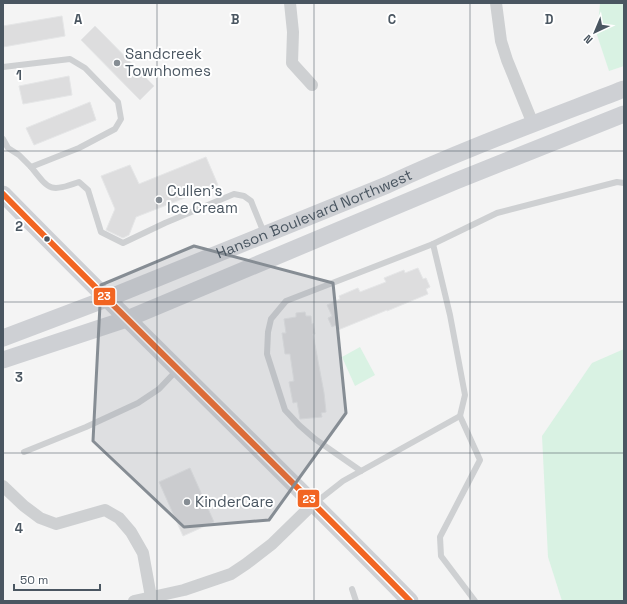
<svg xmlns="http://www.w3.org/2000/svg" width="627" height="604" viewBox="0 0 627 604" font-family="'Space Grotesk',sans-serif">
  <rect width="100%" height="100%" fill="#f4f4f4"/>
  <!-- green -->
  <g fill="#d9f2e3">
    <path d="M 600,3 L 624,3 L 624,66 L 609,71 L 597,35 Z"/>
    <path d="M 360,347 L 375,375 L 355,386 L 342,357 Z"/>
    <path d="M 624,349 L 624,601 L 562,601 L 548,557 L 542,436 L 592,363 Z"/>
  </g>
  <!-- building -->
  <g fill="#ddddde" stroke="#e5e6e7">
    <path d="M 62,16 L 65,36 L 3,47 L 3,26 Z"/>
    <path d="M 95,26 L 154,86 L 140,100 L 81,40 Z"/>
    <path d="M 69,76 L 72,95 L 23,104 L 19,86 Z"/>
    <path d="M 90,102 L 96,120 L 34,145 L 26,128 Z"/>
    <path d="M 206,157 L 218,185 L 136,217 L 129,235 L 123,238 L 106,230 L 115,209 L 101,176 L 130,165 L 139,184 Z"/>
    <path d="M 418,268 L 423,279 L 426,278 L 430,287 L 426,289 L 428,294 L 387,311 L 387,310 L 338,330 L 336,325 L 332,327 L 328,318 L 332,316 L 327,305 L 340,299 L 339,296 L 358,288 L 360,292 L 386,282 L 384,278 L 404,270 L 405,273 Z"/>
    <path d="M 305,312 L 306,316 L 311,316 L 312,324 L 313,323 L 315,334 L 313,334 L 324,393 L 326,412 L 321,413 L 322,417 L 300,419 L 297,402 L 293,403 L 289,382 L 294,381 L 290,354 L 285,354 L 282,333 L 286,333 L 284,319 L 296,317 L 296,313 Z"/>
    <path d="M 190,468 L 214,522 L 183,536 L 159,482 Z"/>
  </g>
  <g fill="none" stroke-linecap="round" stroke-linejoin="round">
    <!-- lane -->
    <g stroke="#ced0d2" stroke-width="6">
      <path d="M 3,67 L 70,59 L 85,68 L 118,102 L 121,119 L 115,129 L 79,148 L 31,167 L 19,155 L 8,148 L 3,139"/>
      <path d="M 31,167 C 50,191 50,192 79,182 L 88,190 L 101,232 L 123,243 L 165,223 L 234,194 L 244,196 L 251,201 L 264,233"/>
      <path d="M 460,416 L 480,460 L 440,537 L 441,556 L 475,601"/>
      <path d="M 24,452 L 86,427 L 138,403 L 159,389 L 177,370"/>
      <path d="M 361,471 L 315,439 L 299,425 L 285,410 L 267,354 L 268,332 L 271,319 L 286,301 L 433,244 L 497,213 L 617,182 L 624,183"/>
      <path d="M 315,503 L 343,481 L 460,416 L 465,395 L 450,315 L 433,244"/>
      <path d="M 352,589 L 356,601"/>
    </g>
    <!-- street -->
    <g stroke="#ced0d2" stroke-width="12">
      <path d="M 290,3 L 293,32 L 292,63 L 312,85"/>
      <path d="M 496,3 L 501,41 L 507,60 L 533,124"/>
      <path d="M 3,486 L 24,506 L 40,518 L 56,524 L 105,510 L 119,518 L 131,532 L 143,553 L 151,597"/>
      <path d="M 134,601 L 184,590 L 231,574 L 246,564 L 272,544 L 314,503"/>
    </g>
    <!-- secondary -->
    <g stroke="#ced0d4" stroke-width="17">
      <path d="M 3,194 C 137,331 276,464 410,601"/>
      <path id="s1" d="M 3,338 L 106,299 L 387,185 C 464,149 544,120 624,89"/>
      <path d="M 3,360 L 127,319 L 456,181 L 624,114"/>
    </g>
    <!-- bus-1 casing -->
    <g stroke="#fff" stroke-width="9">
      <path id="bus-1" d="M 3,194 C 137,331 276,464 410,601"/>
    </g>
    <!-- bus-1 -->
    <use href="#bus-1" stroke="#f26522" stroke-width="6"/>
  </g>
  <!-- marked area -->
  <path fill="#868d94" fill-opacity="0.2" stroke="#868d94" stroke-width="3" stroke-linejoin="round" d="M 194,246 L 333,283 L 346,413 L 269,520 L 184,527 L 93,441 L 101,285 Z"/>
  <!-- grid -->
  <path fill="none" stroke="#4a5661" stroke-width="1" stroke-opacity="0.55" d="M 157,3 L 157,601M 314,3 L 314,601M 470,3 L 470,601M 3,151 L 624,151M 3,302 L 624,302M 3,453 L 624,453"/>
  <!-- markers -->
  <g fill="#868d94" stroke="#fff" stroke-width="1.5">
    <circle cx="117" cy="63" r="4"/>
    <circle cx="159" cy="200" r="4"/>
    <circle cx="187" cy="502" r="4"/>
  </g>
  <circle fill="#4a5661" stroke="#fff" stroke-width="1.5" cx="47" cy="239" r="3.5"/>
  <g text-anchor="middle" stroke-width="4" stroke-linejoin="round" paint-order="stroke">
    <!-- poi labels -->
    <g font-size="15" fill="#4a5661" stroke="#fff" text-anchor="start">
      <text x="125" y="59">Sandcreek<tspan x="125" dy="17">Townhomes</tspan></text>
      <text x="167" y="196">Cullen's<tspan x="167" dy="17">Ice Cream</tspan></text>
      <text x="195" y="507">KinderCare</text>
    </g>
    <!-- street labels -->
    <g font-size="15" fill="#4a5661" stroke="#fff">
      <text dy="5" stroke="none"><textPath href="#s1" startOffset="335">Hanson Boulevard Northwest</textPath></text>
    </g>
  </g>
  <g font-size="13" text-anchor="middle" font-weight="bold" fill="#4a5661" stroke="#fff" stroke-width="4" stroke-linejoin="round" paint-order="stroke">
    <text x="78" y="24">A</text>
    <text x="235" y="24">B</text>
    <text x="392" y="24">C</text>
    <text x="549" y="24">D</text>
    <text x="19" y="80">1</text>
    <text x="19" y="231">2</text>
    <text x="19" y="382">3</text>
    <text x="19" y="533">4</text>
  </g>
  <g stroke="#fff" stroke-width="1.5">
    <rect x="93" y="287" width="23" height="19" rx="4" fill="#f26522"/>
    <rect x="297" y="489" width="23" height="19" rx="4" fill="#f26522"/>
  </g>
  <g font-size="11" text-anchor="middle" font-weight="bold" fill="#fff">
    <text x="104" y="300">23</text>
    <text x="309" y="503">23</text>
  </g>
  <!-- border -->
  <rect width="627" height="604" fill="none" stroke="#4a5661" stroke-width="8"/>
  <!-- north arrow -->
  <g transform="translate(595 32) rotate(224)" stroke="#ffffff" stroke-width="3" paint-order="stroke">
  <path d="M0-3L7 15L0 10L-7 15Z" fill="#4a5661"/>
  <text y="-6" font-size="11" font-weight="bold" text-anchor="middle" fill="#4a5661">N</text>
  </g>
  <!-- scale -->
  <path d="M14 584v6h86v-6" fill="none" stroke="#4a5661" stroke-width="2"/>
  <text x="20" y="584" font-size="12" fill="#4a5661" stroke="#ffffff" stroke-width="3" paint-order="stroke">50 m</text>
</svg>
